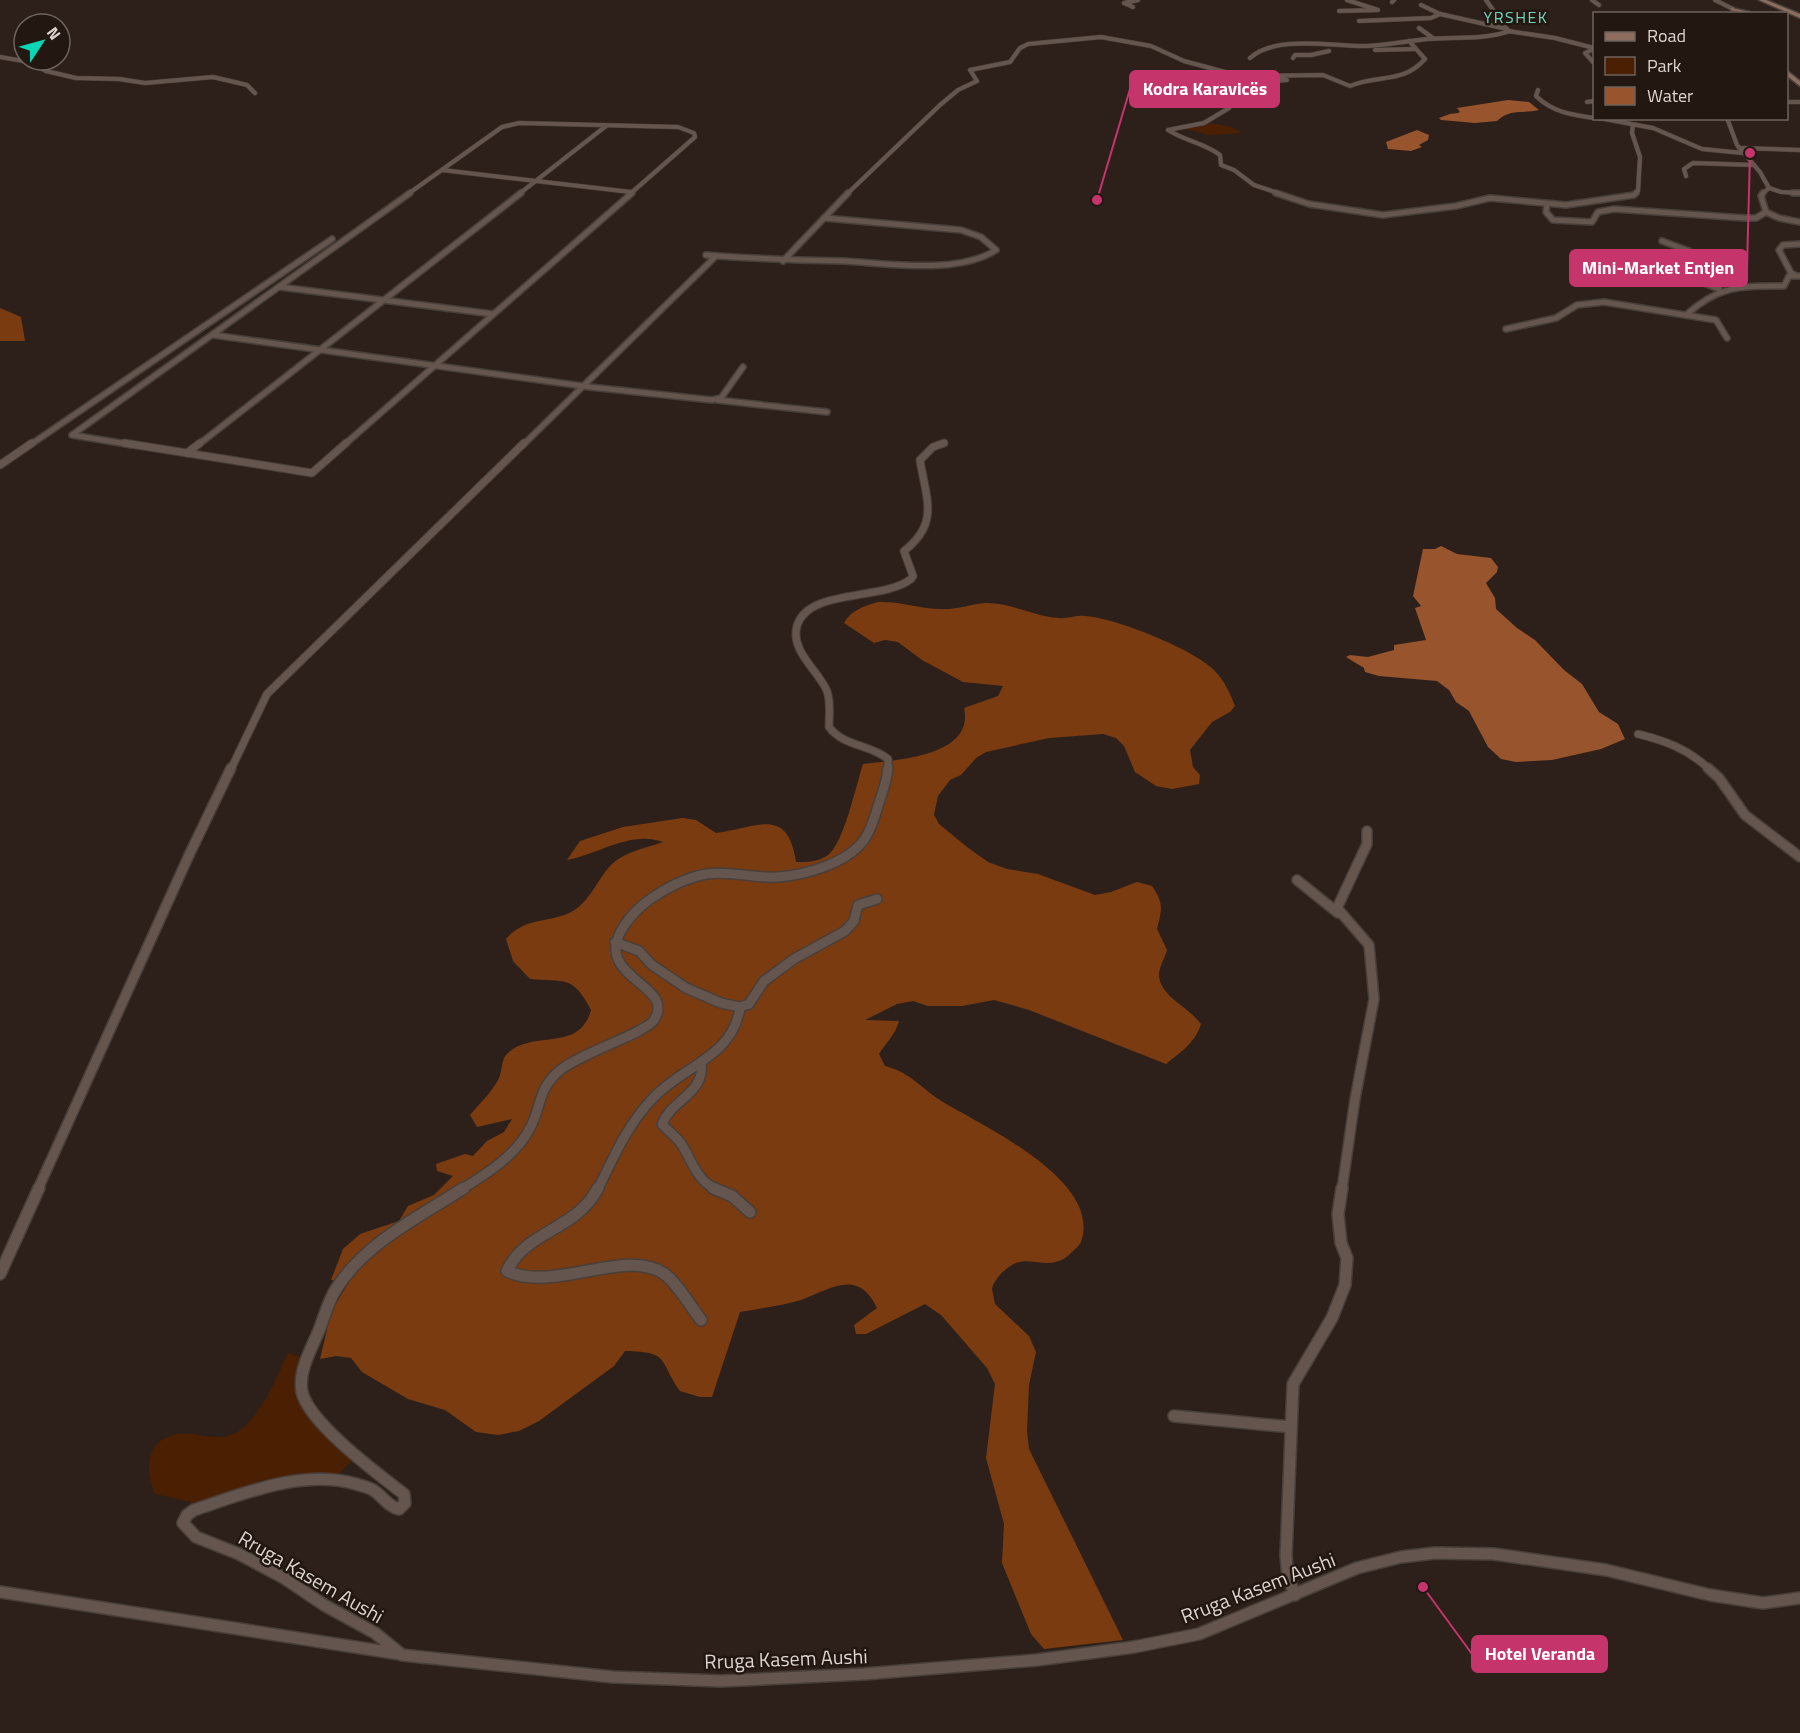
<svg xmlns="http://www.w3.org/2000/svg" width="1800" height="1733" viewBox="0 0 1800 1733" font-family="'Titillium Web',sans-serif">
  <rect width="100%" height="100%" fill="#2d201a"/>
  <!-- green -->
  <g fill="#4b1f01">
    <path d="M 1210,123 L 1232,127 L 1242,133 L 1209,135 L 1182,128 Z"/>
    <path d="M 288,1353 L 309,1360 C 306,1371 299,1386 299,1397 C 299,1417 339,1447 353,1460 L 339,1473 L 300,1474 L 263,1482 L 195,1503 L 155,1494 C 144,1469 146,1437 180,1434 C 200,1432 220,1444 239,1431 C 261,1416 277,1377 288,1353 Z"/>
  </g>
  <!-- forest -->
  <g fill="#7b3b11">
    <path d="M 0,308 L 21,317 L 25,341 L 0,341 Z"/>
    <path d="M 878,602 C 900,601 920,609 941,609 C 956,610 971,604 986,603 C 1012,603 1033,616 1058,618 C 1067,619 1076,615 1085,616 C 1116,618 1193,649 1214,670 C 1224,680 1230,693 1235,706 L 1230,712 L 1212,722 L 1190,750 L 1193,767 L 1200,775 L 1199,784 L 1172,789 L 1156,786 L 1135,772 L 1124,746 L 1116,738 L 1103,734 L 1049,738 L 986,752 L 976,758 L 961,775 L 950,780 L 938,796 L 934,815 L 939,824 L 967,847 L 988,862 L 1007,869 L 1038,874 L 1095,895 L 1111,892 L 1137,882 L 1152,886 C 1164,904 1162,908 1157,929 L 1167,950 C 1165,957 1160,966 1159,973 C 1158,996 1188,1006 1201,1024 C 1195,1043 1181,1052 1166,1064 L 1029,1010 L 994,1000 L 962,1006 L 928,1006 L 913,1001 L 897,1004 L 865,1020 L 899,1021 C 895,1036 886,1042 879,1054 L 885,1066 C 912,1073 920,1088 943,1102 C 983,1126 1103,1181 1081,1242 C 1079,1246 1075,1249 1072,1252 C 1052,1273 1034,1256 1016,1263 C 1006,1267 994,1279 992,1289 L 995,1304 L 1029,1336 L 1036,1352 L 1029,1385 L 1027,1431 L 1029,1449 L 1123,1640 L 1044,1649 L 1031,1634 L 1002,1563 L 1004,1524 L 986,1458 L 995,1384 L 987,1368 L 941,1315 L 925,1304 L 866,1334 L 856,1334 L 854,1325 L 877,1308 C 858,1268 831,1289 801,1300 C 782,1306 760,1308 740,1312 L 712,1397 L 700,1397 L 680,1391 C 658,1360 671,1352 625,1351 L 614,1366 L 539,1421 L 519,1431 L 498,1435 L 476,1432 L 445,1410 L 408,1399 L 362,1372 L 351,1358 L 336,1356 L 320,1359 L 331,1312 L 349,1282 L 331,1280 L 343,1249 L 360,1234 L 399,1221 L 408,1206 L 434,1195 L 453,1176 L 437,1171 L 436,1164 L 465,1154 L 473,1156 L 487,1141 L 504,1132 L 512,1119 L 477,1127 L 470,1115 C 480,1103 493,1091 499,1078 C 504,1066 499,1058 513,1049 C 541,1032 580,1050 591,1010 C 573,975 565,982 530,979 L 513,961 L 506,939 C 526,916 549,924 573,911 C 591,900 598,878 612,864 C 626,851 646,848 663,842 C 631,830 599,854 567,860 L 580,841 L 623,827 L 682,818 L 696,820 L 716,833 C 756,828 788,805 796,862 C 807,862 819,862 828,855 C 844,843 856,785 863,764 C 894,760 975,757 964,708 L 998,696 L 1003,686 L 963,682 L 922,660 L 898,642 L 885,640 L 874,643 L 844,623 C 851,610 864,606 878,602 Z"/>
  </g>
  <!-- water -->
  <g fill="#97542d">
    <path d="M 1508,100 L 1529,102 L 1539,110 C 1523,114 1510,108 1497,121 L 1475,123 L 1441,120 L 1439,118 L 1450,114 L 1458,113 L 1460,112 L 1457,108 Z"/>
    <path d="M 1417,130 L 1429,135 L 1428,140 L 1419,145 L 1422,147 L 1411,151 L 1388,149 L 1386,142 Z"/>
    <path d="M 1441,546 L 1457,554 L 1491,558 L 1498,567 L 1497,572 L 1486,583 L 1495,598 L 1496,609 L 1517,628 L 1535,640 L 1564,670 L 1582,684 L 1599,712 L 1618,724 L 1625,739 L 1601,749 L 1552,760 L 1516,762 L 1501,759 L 1488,747 L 1469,711 L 1456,702 L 1449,690 L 1437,681 L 1379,676 L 1365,672 L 1364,668 L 1346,657 L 1350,655 L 1368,657 L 1394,650 L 1394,645 L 1426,640 L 1415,608 L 1421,606 L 1413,596 L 1423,549 L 1435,549 Z"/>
  </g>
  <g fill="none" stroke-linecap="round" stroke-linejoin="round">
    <!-- minor-far4 casing -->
    <g stroke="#483f3a" stroke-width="5">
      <g id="minor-far4">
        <path d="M 1486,0 L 1508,31 L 1555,38 L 1594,48"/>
        <path d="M 1592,0 L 1599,5"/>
        <path d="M 1715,0 L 1733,9"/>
        <path d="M 1392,2 L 1394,0"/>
        <path d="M 1421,5 L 1440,14 L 1507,29"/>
        <path d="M 1133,7 L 1124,3 L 1138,0"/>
        <path d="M 1339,11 L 1378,10 L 1347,0"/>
        <path d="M 1359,21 L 1431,18 L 1440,14"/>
        <path d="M 1419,28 L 1433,38"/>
        <path d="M 1375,50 L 1416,49"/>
        <path d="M 0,57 L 29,62 L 46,71 L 76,78 L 119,79 L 145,83 L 213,77 L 247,85 L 255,93"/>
        <path d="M 1250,58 C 1277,34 1333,47 1367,46 C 1388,45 1407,41 1427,39 C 1456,37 1483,40 1510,31"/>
        <path d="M 1293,58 L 1295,55 L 1311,55 L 1329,51"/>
        <path d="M 1593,62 L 1585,53 L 1594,49"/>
        <path d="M 1538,90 L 1536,96 C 1552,112 1572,115 1594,118"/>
        <path d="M 1587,102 L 1594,101"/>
        <path d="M 1786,102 L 1800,102"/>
        <path d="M 1599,118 L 1653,128 L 1702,149 L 1743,153"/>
        <path d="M 1727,118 L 1737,145 L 1760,172 L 1769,188"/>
        <path d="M 1633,125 L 1632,133 L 1640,157 L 1638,191 L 1635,194"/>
        <path d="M 1739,148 L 1800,150"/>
        <path d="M 442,170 L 631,192"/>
        <path d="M 1686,176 L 1684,169 L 1693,163 L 1754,165"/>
        <path d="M 1769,188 L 1781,192 L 1800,193"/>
        <path d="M 408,194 L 502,127 L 519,123 L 678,127 L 694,133 L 695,137 L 630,194"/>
        <path d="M 519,194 L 606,126"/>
        <path d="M 847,194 L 940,105 L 958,90 L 977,81 L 970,70 L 1010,62 L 1020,48 L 1028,44 L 1101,37 L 1151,46 L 1184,61 L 1240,76 L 1323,75 L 1350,86 C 1379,74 1403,84 1425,59 L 1409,41"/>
        <path d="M 1281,194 L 1254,185 L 1234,170 L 1221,165 L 1220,155 C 1204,143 1185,141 1168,130 L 1204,123 L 1229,108 L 1223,95 L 1232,84 L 1287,80 L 1282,78"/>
        <path d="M 1762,194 L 1769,188"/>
      </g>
    </g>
    <!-- minor-far3 casing -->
    <g stroke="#483f3a" stroke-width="8">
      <g id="minor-far3">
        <path d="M 1276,193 L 1309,204 L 1383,215 L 1456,206 L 1490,198 L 1566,205 L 1634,195 L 1636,193"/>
        <path d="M 1763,193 L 1761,196 L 1766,212 L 1779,218 L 1800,222"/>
        <path d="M 1793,193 L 1800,193"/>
        <path d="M 1547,204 L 1546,212 L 1553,220 L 1592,222 L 1598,212 L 1614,209 L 1745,218 L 1756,218 L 1766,212"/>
        <path d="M 1662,241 L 1689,251 L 1671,258 L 1669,265 L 1694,279 L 1719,289"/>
        <path d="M 706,255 C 752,259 797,260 843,261 C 888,263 957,275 996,250 L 981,237 L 961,230 L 824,218"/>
        <path d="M 783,261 L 848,193"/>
        <path d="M 1795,275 L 1791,273 L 1779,250 L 1783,245 L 1800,244"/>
        <path d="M 280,287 L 493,314"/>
        <path d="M 1686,315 C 1719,285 1741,286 1784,286 L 1789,276 L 1800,276"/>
        <path d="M 1506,329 L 1556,318 L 1577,305 L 1604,302 L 1716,320 L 1727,338"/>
        <path d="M 213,335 L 590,387 L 712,400 L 721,398 L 743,367"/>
        <path d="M 717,400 L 827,412"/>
        <path d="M 30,445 L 332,239"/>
        <path d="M 133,445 L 72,435 L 410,193"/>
        <path d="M 198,445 L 521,193"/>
        <path d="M 344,445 L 632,193"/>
        <path d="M 523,445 L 716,256"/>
        <path d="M 939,445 L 944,443"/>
      </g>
    </g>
    <!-- minor-far2 casing -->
    <g stroke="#483f3a" stroke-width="9">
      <g id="minor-far2">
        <path d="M 124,443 L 312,473 L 346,443"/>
        <path d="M 187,453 L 200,443"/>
        <path d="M 0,465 L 32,443"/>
        <path d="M 1638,734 C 1666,741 1688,749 1709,769"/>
        <path d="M 231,769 L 267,694 L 524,443"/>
        <path d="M 888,769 L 888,759 C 870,744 844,747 829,727 C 829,715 831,702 827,691 C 818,670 790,651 797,626 C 808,588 883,601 911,579 L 913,576 L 904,551 C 940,523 926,499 920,460 L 933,447 L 944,443"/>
      </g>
    </g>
    <!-- minor-far1 casing -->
    <g stroke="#483f3a" stroke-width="12">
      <g id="minor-far1">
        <path d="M 1708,768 L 1719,778 L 1745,815 L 1800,857"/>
        <path d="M 1297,880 L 1338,913"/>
        <path d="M 740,1007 L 749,1004 L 764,981 L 794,959 L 845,931 L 854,921 L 858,905 L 877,899"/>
        <path d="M 701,1062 C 706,1093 672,1099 662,1124 C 668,1131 677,1137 682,1145 C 692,1161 697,1181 716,1189"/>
        <path d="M 38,1189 L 190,853 L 231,768"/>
        <path d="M 462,1189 C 486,1174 515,1156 529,1130 C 542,1107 537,1090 559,1071 C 580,1053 646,1033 654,1020 C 678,984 589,978 624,926 C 631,915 638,908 649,900 C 666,888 685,878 706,874 C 731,870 754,879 778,877 C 806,875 847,863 864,840 C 872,829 875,815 879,803 C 883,791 887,780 888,768"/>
        <path d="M 598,1189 C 613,1158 628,1124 653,1098 C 683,1066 734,1056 740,1007 L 721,1003 L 686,988 L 652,965 L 639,951 L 615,942"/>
        <path d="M 1342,1189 L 1355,1099 L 1374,999 L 1369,945 L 1337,908 L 1367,844 L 1367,831"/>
      </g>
    </g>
    <!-- minor casing -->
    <g stroke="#483f3a" stroke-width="14">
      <g id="minor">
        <path d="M 464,1188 C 420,1216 365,1243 336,1289 C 327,1303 324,1320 317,1335 C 310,1351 298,1373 302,1392 C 309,1423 378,1474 404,1494 L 405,1503 L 399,1509 C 388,1507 383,1496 373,1490 C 368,1487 362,1486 356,1484 C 302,1469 245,1493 194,1510 L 187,1515 L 183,1523 L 196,1537 L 239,1554 L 284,1578 L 324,1605 L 375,1633 L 402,1655 L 613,1677 L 721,1681 L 864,1674 L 1037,1660 L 1134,1647 L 1199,1634 L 1357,1568 L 1401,1557 L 1435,1553 L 1494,1554 L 1606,1570 L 1710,1595 L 1763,1603 L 1800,1598"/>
        <path d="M 598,1188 C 576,1231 526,1230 507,1271 C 552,1293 625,1248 663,1273 C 676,1281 691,1307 701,1320"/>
        <path d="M 713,1188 L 732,1196 L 750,1212"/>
        <path d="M 0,1274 L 39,1188"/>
        <path d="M 1174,1416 L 1291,1427"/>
        <path d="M 0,1592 L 400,1654"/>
        <path d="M 1295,1595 L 1288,1577 L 1286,1556 L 1293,1384 L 1332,1318 L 1345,1285 L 1347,1258 L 1341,1243 L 1338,1214 L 1342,1188"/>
      </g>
    </g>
    <!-- secondary casing -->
    <g stroke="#483f3a" stroke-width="3">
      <g id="secondary">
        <path d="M 1759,0 L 1766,0 L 1800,14 L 1800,18 Z"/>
        <path d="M 1731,8 L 1750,12 L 1741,14 L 1742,12 L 1731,10 Z"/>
        <path d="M 1786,70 L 1800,81 L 1800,86 L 1786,75 Z"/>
      </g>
    </g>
    <!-- minor-far4 -->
    <use href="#minor-far4" stroke="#64554e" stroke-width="4"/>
    <!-- minor-far3 -->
    <use href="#minor-far3" stroke="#64554e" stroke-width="5"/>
    <!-- minor-far2 -->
    <use href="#minor-far2" stroke="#64554e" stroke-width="7"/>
    <!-- minor-far1 -->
    <use href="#minor-far1" stroke="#64554e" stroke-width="9"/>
    <!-- minor -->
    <use href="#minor" stroke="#64554e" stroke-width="11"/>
    <!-- secondary -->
    <use href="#secondary" fill="#8c6d5d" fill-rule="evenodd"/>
  </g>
  <g text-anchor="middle" stroke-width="5" stroke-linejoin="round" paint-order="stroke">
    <!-- far-quarter labels -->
    <g font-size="16" letter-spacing="1.5" fill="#71d4bd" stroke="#231711">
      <text x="1516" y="23">YRSHEK</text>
    </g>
    <!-- near-street labels -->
    <g font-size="20" fill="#dcd4cf" stroke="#231711">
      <text transform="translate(311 1577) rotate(30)" y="7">Rruga Kasem Aushi</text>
      <text transform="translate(1258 1588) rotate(-21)" y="7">Rruga Kasem Aushi</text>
      <text transform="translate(786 1659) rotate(-2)" y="7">Rruga Kasem Aushi</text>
    </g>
  </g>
  <!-- callouts -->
  <path fill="none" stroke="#c6346c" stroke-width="2" d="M1097 200L1130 89M1750 153L1747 268M1423 1587L1472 1654"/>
  <g fill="#c6346c" stroke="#231711" stroke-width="2">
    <circle cx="1097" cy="200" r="6"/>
    <circle cx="1750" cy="153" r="6"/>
    <circle cx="1423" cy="1587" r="6"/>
  </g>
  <g fill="#c6346c" stroke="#c6346c" stroke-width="2">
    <rect x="1130" y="71" width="149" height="36" rx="6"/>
    <rect x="1570" y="250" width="177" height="36" rx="6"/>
    <rect x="1472" y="1636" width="135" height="36" rx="6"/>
  </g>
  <g font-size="18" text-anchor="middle" font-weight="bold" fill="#fff">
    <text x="1205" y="95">Kodra Karavicës</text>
    <text x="1658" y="274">Mini-Market Entjen</text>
    <text x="1540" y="1660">Hotel Veranda</text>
  </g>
  <!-- legend -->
  <rect x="1593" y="12" width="195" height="108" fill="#231711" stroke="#6d635d" stroke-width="1.5"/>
  <rect x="1605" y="32" width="30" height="9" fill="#8c6d5d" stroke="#6d635d" stroke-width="1.5"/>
  <text x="1647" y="42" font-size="18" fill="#dcd4cf">Road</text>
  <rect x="1605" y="57" width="30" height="18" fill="#4b1f01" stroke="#6d635d" stroke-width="1.5"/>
  <text x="1647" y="72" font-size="18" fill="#dcd4cf">Park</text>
  <rect x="1605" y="87" width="30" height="18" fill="#97542d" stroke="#6d635d" stroke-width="1.5"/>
  <text x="1647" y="102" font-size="18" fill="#dcd4cf">Water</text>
  <!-- north arrow -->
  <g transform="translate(42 42) rotate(54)"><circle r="28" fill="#231711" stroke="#6d635d" stroke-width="1.5"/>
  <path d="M0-4.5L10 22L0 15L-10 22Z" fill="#0ad5b5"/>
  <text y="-9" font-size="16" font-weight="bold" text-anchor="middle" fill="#dcd4cf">N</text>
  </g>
</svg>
